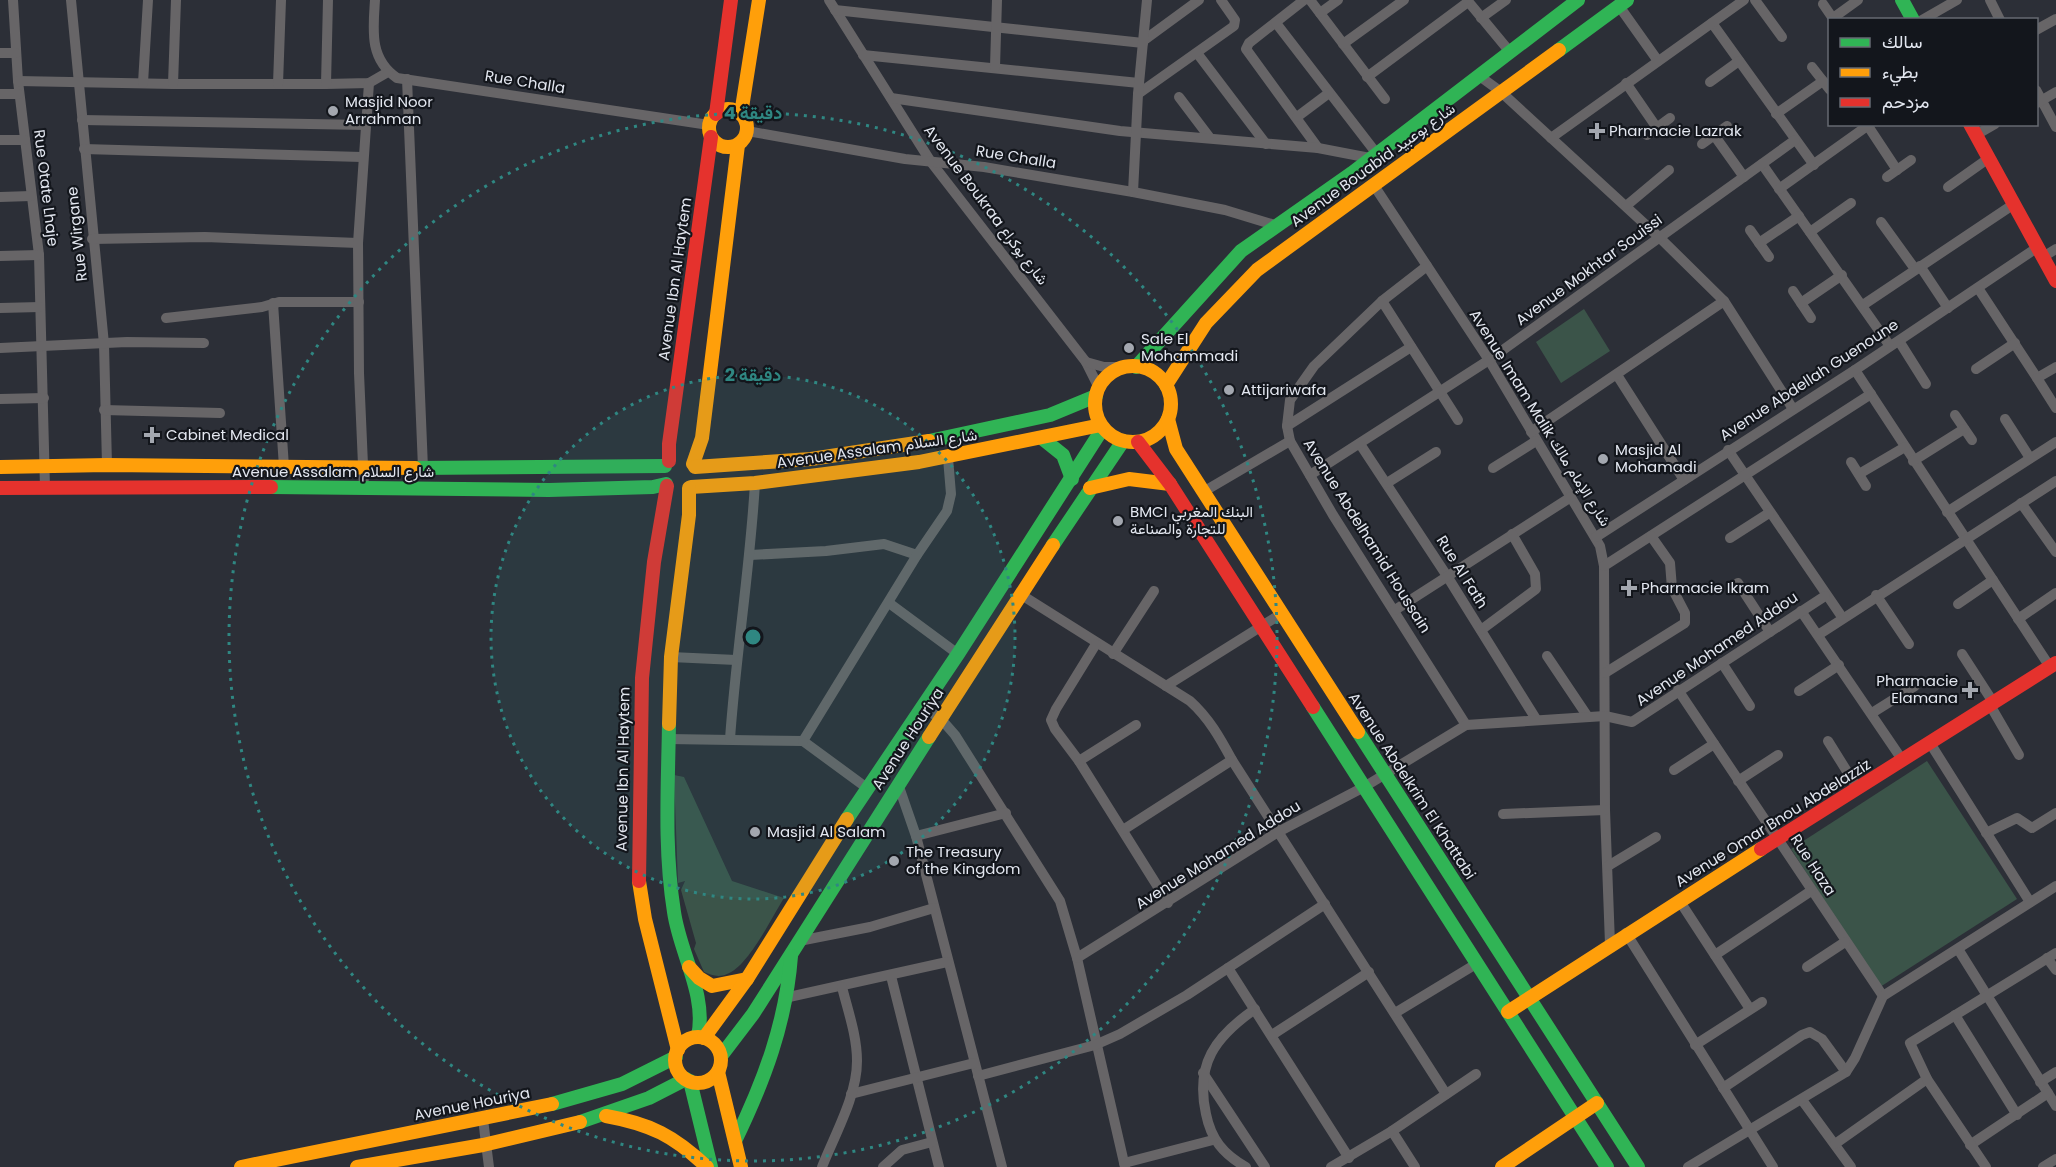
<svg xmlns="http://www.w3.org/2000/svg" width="2056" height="1167" viewBox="0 0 2056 1167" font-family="Poppins,Vazirmatn,sans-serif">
  <rect width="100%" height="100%" fill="#2c2f37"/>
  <!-- green -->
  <g fill="#3b5449">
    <path d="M 1584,309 L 1610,351 L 1561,383 L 1536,342 Z"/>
    <path d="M 1927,761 L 2017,899 L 1880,987 L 1791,849 Z"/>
    <path d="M 674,775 L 684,777 L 732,881 L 784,898 C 772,917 748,967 727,974 C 718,978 712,975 704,972 L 694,949 L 696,943 L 681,890 L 685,881 L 678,883 Z"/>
  </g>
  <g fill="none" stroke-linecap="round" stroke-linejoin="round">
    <!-- street -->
    <g stroke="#676567" stroke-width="10">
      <path d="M 13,0 L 18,81 L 39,255 L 45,488"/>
      <path d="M 71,0 L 104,344 L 107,465"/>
      <path d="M 375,0 C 373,30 369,59 397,78 L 709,125"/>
      <path d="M 829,0 L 931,162 L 1086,362 L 1099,388"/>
      <path d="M 1304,0 L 1249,43 L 1246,49 L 1318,148"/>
      <path d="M 1310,0 L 1385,99"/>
      <path d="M 1467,0 L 1510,52"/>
      <path d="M 1755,0 L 1782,37"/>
      <path d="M 1990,0 L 2000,20"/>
      <path d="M 1823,4 L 1834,20"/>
      <path d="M 1619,6 L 1658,61"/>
      <path d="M 835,10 L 1143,43"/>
      <path d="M 1320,13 L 1338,0"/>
      <path d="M 1481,18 L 1506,0"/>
      <path d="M 1833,18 L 1858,0"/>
      <path d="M 1922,20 L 1957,0"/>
      <path d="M 1276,23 L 1377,154"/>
      <path d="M 1712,23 L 1814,165"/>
      <path d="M 2036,30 L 2056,19"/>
      <path d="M 1143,41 L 1199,0"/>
      <path d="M 1343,44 L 1404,0"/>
      <path d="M 0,53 L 16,53"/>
      <path d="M 1197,53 L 1266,144"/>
      <path d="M 863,55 L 1139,83"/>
      <path d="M 995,67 L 997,0"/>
      <path d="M 1812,67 L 1830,90"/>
      <path d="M 1478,75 L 1500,91 L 1660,238 L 1724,301 L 1793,409"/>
      <path d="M 1367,77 L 1468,2"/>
      <path d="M 407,79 L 423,468"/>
      <path d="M 18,81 L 173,84 L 326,84 L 369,83 L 388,72"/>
      <path d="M 1710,82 L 1739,61"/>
      <path d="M 143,83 L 148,0"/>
      <path d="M 1626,83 L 1657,128"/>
      <path d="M 173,84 L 176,0"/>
      <path d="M 278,84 L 281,0"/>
      <path d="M 326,84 L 328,0"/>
      <path d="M 2036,90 L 2056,127"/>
      <path d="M 0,94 L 19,94"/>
      <path d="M 1138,94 L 1234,26 L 1235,20 L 1221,0"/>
      <path d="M 1179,97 L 1210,138"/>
      <path d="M 891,98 L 1120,131 L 1318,148 L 1370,158"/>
      <path d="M 2037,103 L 2056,92"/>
      <path d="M 1776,114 L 1823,81"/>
      <path d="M 1297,117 L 1329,93"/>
      <path d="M 82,120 L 366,125"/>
      <path d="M 1868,126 L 1897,170"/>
      <path d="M 747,131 L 905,159 L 984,167 L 1133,192 L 1225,210 L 1278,226"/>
      <path d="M 1647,135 L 1670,118"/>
      <path d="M 1714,135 L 1744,177"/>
      <path d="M 1976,135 L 1995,124"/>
      <path d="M 1551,138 L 1744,0"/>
      <path d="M 0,140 L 25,140"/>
      <path d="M 1702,144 L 1727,126"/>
      <path d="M 84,149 L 362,157"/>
      <path d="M 1762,164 L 1890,346"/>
      <path d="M 1887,177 L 1911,160"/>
      <path d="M 1373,184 L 1489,360 L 1600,546 L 1604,566 L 1605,810 L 1610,944"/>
      <path d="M 1948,187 L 1989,158"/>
      <path d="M 1779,189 L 1870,124"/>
      <path d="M 1133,192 L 1138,94 L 1147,0"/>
      <path d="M 0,197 L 31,196"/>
      <path d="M 1626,206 L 1669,170"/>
      <path d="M 1881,222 L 1915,269"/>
      <path d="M 1750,230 L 1769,257"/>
      <path d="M 1810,232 L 1851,203"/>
      <path d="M 92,239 L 205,237 L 358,243"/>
      <path d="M 1759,243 L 1799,216"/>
      <path d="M 0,256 L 39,255"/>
      <path d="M 2043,257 L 2056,249"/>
      <path d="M 1427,266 L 1382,301 L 1314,366 L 1290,400 L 1287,426 L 1290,441 L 1333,515 L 1466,725"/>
      <path d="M 1920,266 L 1948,308"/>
      <path d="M 1978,288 L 2037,378 L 2056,367"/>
      <path d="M 1793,291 L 1811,318"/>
      <path d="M 1382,301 L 1458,420"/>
      <path d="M 273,303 L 284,467"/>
      <path d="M 1801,303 L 1842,275"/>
      <path d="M 1863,305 L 2014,204"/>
      <path d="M 0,308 L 40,307"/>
      <path d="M 166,318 L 262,307 L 279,302 L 359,302"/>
      <path d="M 1899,341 L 1926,384"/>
      <path d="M 0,348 L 127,342 L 204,343"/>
      <path d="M 1086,362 L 1104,367 L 1126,367"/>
      <path d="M 1976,369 L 2015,343"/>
      <path d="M 1855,370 L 2050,667"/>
      <path d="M 1617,375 L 1684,480"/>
      <path d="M 2037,378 L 2056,408"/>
      <path d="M 0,399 L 44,398"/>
      <path d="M 104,410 L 220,413"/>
      <path d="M 1955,415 L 1972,440"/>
      <path d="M 2005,419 L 2030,458"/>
      <path d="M 1287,426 L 1411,347"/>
      <path d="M 1531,432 L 1724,301"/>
      <path d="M 1360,444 L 1447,576 L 1536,719"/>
      <path d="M 1728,450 L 1842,617"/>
      <path d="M 1913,461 L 1964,429"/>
      <path d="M 1851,462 L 1866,486"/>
      <path d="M 1493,468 L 1536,441"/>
      <path d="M 1859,474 L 1905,447"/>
      <path d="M 1310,475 L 1489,360 L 1795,140"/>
      <path d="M 1387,483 L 1436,452"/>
      <path d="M 364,488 L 359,373 L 358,243 L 369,83"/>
      <path d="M 1203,492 L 1290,441"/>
      <path d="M 2021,503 L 2056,552"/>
      <path d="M 1947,512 L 2056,442"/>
      <path d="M 1596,537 L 1855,370 L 2038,247"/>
      <path d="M 1730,538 L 1769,513"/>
      <path d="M 750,555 L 826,551 L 884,544 L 917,555"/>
      <path d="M 1604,566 L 1871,394"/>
      <path d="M 1738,583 L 1770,632"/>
      <path d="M 1020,594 L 1190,701 C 1209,718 1220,738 1232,760 L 1446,1094"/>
      <path d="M 1876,595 L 1909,644"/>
      <path d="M 889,603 L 958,654"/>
      <path d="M 1958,604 L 1993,580"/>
      <path d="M 1395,610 L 1571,497"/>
      <path d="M 1801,611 L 1903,761"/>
      <path d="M 2018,619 L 2056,593"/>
      <path d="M 1481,630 L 1536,589 L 1535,574 L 1512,534"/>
      <path d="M 1818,635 L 2056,481"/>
      <path d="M 1096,644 L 1056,709 L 1051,720 L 1055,729 L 1079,761 L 1168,903"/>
      <path d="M 1113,654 L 1154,591"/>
      <path d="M 1962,654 L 1993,702"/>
      <path d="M 1547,656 L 1588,717"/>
      <path d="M 671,657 L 736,660"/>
      <path d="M 1722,663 L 1750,706"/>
      <path d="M 1605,673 L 1685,623 L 1685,613 L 1672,588 L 1670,563 L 1651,536"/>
      <path d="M 1166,686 L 1281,614"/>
      <path d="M 1678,690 L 1883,996"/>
      <path d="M 1799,691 L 1839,665"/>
      <path d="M 1990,705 L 2019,755"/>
      <path d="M 922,706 L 941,719 L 955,735 L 1060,901 L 1077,958 L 1125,1167"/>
      <path d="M 1872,713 L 1915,686"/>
      <path d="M 668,739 L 803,741 L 867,788"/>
      <path d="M 730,739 C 736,653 750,569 755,483"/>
      <path d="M 803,741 L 917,555 L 947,511 L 951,494 L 948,458"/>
      <path d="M 1828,741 L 1858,789"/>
      <path d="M 1930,743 L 2030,902"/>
      <path d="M 1079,761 L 1136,725"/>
      <path d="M 1674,770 L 1714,744"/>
      <path d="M 1738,781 L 1778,755"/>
      <path d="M 898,784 L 916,836 L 1002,1167"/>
      <path d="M 1503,814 L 1605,810"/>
      <path d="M 1123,830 L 1232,760"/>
      <path d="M 1986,833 L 2017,818 L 2032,828 L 2056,813"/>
      <path d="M 916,836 L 1006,813"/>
      <path d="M 1608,866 L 1656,837"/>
      <path d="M 1679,900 L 1750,1009"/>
      <path d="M 1626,933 L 1773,1167"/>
      <path d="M 799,941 L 870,927 L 934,908"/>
      <path d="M 1958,949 L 2056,1106"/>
      <path d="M 1715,955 L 1811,891"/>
      <path d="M 1077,958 L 1278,832 L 1364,787 L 1466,725 L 1605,716 L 1632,722 L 1825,596"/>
      <path d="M 2047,958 L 2056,970"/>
      <path d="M 1807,967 L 1845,942"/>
      <path d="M 1228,968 L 1349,1158"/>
      <path d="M 891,976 L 939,1167"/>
      <path d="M 789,997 L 947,962"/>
      <path d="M 1395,1013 L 1476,964"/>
      <path d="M 1955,1015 L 2017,1115"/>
      <path d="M 1272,1035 L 1369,972"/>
      <path d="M 1695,1045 L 1762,1002"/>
      <path d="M 1203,1073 L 1265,1167"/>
      <path d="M 978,1076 L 1095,1045 L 1120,1034 L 1187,995 L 1325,904"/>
      <path d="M 2040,1082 L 2056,1072"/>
      <path d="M 1723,1088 L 1802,1035 L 1810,1032 L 1822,1039 L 1846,1072"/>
      <path d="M 851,1094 L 974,1063"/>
      <path d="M 1802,1100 L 1851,1167"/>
      <path d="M 483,1119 L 489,1167"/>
      <path d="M 1392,1131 L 1415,1167"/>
      <path d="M 1835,1144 L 1927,1079"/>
      <path d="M 1970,1145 L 2048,1093"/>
      <path d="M 1124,1163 L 1213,1140"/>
      <path d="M 822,1167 C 835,1134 857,1096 857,1061 C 857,1036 848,1011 842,987"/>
      <path d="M 883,1167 L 902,1150 L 932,1142"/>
      <path d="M 1246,1167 C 1223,1154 1211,1139 1206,1114 C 1195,1064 1215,1037 1255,1009"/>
      <path d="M 1331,1167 L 1392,1131 L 1476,1074"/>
      <path d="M 1688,1167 L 1846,1072 L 1855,1058 L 1883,996 L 2056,886"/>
      <path d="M 1986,1167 L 1927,1079 L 1910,1043 L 2056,953"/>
      <path d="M 2043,1167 L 2056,1159"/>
    </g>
    <!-- fast -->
    <g stroke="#30b455" stroke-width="14">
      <path d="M 1902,0 L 1913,20"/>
      <path d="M 1559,50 L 1627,0"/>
      <path d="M 1136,367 L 1241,251 L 1352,173 L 1578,0"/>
      <path d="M 1043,439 L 1063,455 L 1072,479"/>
      <path d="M 929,441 L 1050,415 L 1096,396"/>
      <path d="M 415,468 L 665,466"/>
      <path d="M 271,487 L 549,490 L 653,487 L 666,484"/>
      <path d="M 1053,545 L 1123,441"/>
      <path d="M 1313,707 L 1607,1167"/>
      <path d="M 669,724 C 668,788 664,849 674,912 C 680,954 707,994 698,1037"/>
      <path d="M 1358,732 L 1638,1167"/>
      <path d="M 847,819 L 958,654 L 1103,428"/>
      <path d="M 721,1056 L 753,1014 L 929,737"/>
      <path d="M 690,1081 L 711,1167"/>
      <path d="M 552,1104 L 622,1084 L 676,1057"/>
      <path d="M 580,1122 L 649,1098 L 686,1079"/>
      <path d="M 735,1141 C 764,1081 786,1023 791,956"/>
    </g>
    <!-- slow -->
    <g stroke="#ff9f0a" stroke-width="14">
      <circle cx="728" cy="128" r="19"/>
      <path d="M 741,114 L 759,0"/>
      <circle cx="1133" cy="404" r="38"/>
      <path d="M 1166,385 L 1206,323 L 1257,270 L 1559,50"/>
      <path d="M 1168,419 L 1176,449 L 1358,732"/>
      <path d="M 693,464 L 702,438 L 738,145"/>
      <path d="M 0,467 L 107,465 L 415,468"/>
      <path d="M 695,467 L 811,459 L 929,441"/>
      <path d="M 691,487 L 755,483 L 919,462 L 1101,425"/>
      <path d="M 1090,488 L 1129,479 L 1170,484"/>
      <path d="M 669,724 L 671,657 L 689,515 L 689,488"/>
      <path d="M 929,737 L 1053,545"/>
      <path d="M 639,881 L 645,919 L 678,1050"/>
      <path d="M 689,967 L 699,978 L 712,986 L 747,979"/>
      <path d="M 1508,1012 L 1761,849"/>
      <circle cx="698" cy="1060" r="23"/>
      <path d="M 704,1038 L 747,979 L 847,819"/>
      <path d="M 718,1072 L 741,1167"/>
      <path d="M 606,1116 C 651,1124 674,1136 707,1167"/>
      <path d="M 241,1167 L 552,1104"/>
      <path d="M 357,1167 L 483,1145 L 580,1122"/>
      <path d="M 1502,1167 L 1597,1103"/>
    </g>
    <!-- jam -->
    <g stroke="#e5322d" stroke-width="14">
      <path d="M 716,114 L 731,0"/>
      <path d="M 1970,124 L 2056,281"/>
      <path d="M 1138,442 L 1170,484 L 1313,707"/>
      <path d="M 669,461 L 669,444 L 711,137"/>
      <path d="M 0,488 L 271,487"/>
      <path d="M 1761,849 L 2056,663"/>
      <path d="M 639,881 L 642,678 L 654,562 L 667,486"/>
    </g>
  </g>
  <!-- distance rings -->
  <circle cx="753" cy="637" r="262" fill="#2f8782" fill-opacity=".12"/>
  <g fill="none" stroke="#2f8782" stroke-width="3" stroke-dasharray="3 6">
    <circle cx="753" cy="637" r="262"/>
    <circle cx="753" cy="637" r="524"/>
  </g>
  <!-- markers -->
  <g fill="#a3a7af" stroke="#13161c" stroke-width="2">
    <circle cx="333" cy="111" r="6"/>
    <path d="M1594 122h6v6h6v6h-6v6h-6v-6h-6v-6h6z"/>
    <circle cx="1129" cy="348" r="6"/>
    <circle cx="1229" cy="390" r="6"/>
    <path d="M149 426h6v6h6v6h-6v6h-6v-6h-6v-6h6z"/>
    <circle cx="1603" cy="459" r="6"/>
    <circle cx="1118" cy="521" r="6"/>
    <path d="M1626 579h6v6h6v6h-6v6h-6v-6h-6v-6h6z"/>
    <path d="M1967 681h6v6h6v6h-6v6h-6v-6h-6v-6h6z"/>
    <circle cx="755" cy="832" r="6"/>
    <circle cx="894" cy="861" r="6"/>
  </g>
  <g text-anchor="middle" stroke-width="4.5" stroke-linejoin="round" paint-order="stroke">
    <!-- street labels -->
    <g font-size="15" fill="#e3e7f0" stroke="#13161c">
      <text transform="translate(525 82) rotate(9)" y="5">Rue Challa</text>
      <text transform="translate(1016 157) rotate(9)" y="5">Rue Challa</text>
      <text transform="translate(1373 165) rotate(-36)" y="5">Avenue Bouabid شارع بوعبيد</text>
      <text transform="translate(46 188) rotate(83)" y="5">Rue Otate Lhaje</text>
      <text transform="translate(986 205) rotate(53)" y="5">Avenue Boukraa شارع بوكراع</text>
      <text transform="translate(77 234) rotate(-96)" y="5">Rue Wirgane</text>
      <text transform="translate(1589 270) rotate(-36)" y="5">Avenue Mokhtar Souissi</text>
      <text transform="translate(675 279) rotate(-82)" y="5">Avenue Ibn Al Haytem</text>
      <text transform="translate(1809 380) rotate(-33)" y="5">Avenue Abdellah Guenoune</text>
      <text transform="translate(1540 418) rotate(58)" y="5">Avenue Imam Malik شارع الإمام مالك</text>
      <text transform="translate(877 449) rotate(-8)" y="5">Avenue Assalam شارع السلام</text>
      <text x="333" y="477">Avenue Assalam شارع السلام</text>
      <text transform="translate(1367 536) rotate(58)" y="5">Avenue Abdelhamid Houssain</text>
      <text transform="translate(1462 572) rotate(58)" y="5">Rue Al Fath</text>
      <text transform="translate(1717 649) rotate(-34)" y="5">Avenue Mohamed Addou</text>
      <text transform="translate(908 739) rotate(-57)" y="5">Avenue Houriya</text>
      <text transform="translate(623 769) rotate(-89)" y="5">Avenue Ibn Al Haytem</text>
      <text transform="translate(1412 786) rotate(57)" y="5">Avenue Abdelkrim El Khattabi</text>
      <text transform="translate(1773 823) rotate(-32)" y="5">Avenue Omar Bnou Abdelazziz</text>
      <text transform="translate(1218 855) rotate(-32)" y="5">Avenue Mohamed Addou</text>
      <text transform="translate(1813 865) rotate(57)" y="5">Rue Haza</text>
      <text transform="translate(472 1104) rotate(-11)" y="5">Avenue Houriya</text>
    </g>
    <!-- poi labels -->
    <g font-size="15" fill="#e3e7f0" stroke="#13161c" text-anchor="start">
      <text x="345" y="107">Masjid Noor<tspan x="345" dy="17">Arrahman</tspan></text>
      <text x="1609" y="136">Pharmacie Lazrak</text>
      <text x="1141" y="344">Sale El<tspan x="1141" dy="17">Mohammadi</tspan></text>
      <text x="1241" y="395">Attijariwafa</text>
      <text x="166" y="440">Cabinet Medical</text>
      <text x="1615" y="455">Masjid Al<tspan x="1615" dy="17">Mohamadi</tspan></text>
      <text x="1130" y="517">BMCI البنك المغربي<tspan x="1130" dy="17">للتجارة والصناعة</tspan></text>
      <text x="1641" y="593">Pharmacie Ikram</text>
      <text x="1958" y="686" text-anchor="end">Pharmacie<tspan x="1958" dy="17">Elamana</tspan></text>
      <text x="767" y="837">Masjid Al Salam</text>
      <text x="906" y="857">The Treasury<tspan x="906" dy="17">of the Kingdom</tspan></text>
    </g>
  </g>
  <circle cx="753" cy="637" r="9" fill="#2f8782" stroke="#13161c" stroke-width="3"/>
  <g font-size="18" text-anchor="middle" font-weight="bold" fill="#2f8782" stroke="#13161c" stroke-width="4.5" stroke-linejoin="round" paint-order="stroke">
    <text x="753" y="119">4 دقيقة</text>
    <text x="753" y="381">2 دقيقة</text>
  </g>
  <!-- legend -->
  <rect x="1828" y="18" width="210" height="108" fill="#13161c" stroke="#666a71" stroke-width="1.5"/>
  <rect x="1840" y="38" width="30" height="9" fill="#30b455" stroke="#666a71" stroke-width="1.5"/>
  <text x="1882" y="48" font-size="18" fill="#e3e7f0">سالك</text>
  <rect x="1840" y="68" width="30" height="9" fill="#ff9f0a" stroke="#666a71" stroke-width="1.5"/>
  <text x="1882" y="78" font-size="18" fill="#e3e7f0">بطيء</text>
  <rect x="1840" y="98" width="30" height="9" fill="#e5322d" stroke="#666a71" stroke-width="1.5"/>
  <text x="1882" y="108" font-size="18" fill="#e3e7f0">مزدحم</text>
</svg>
